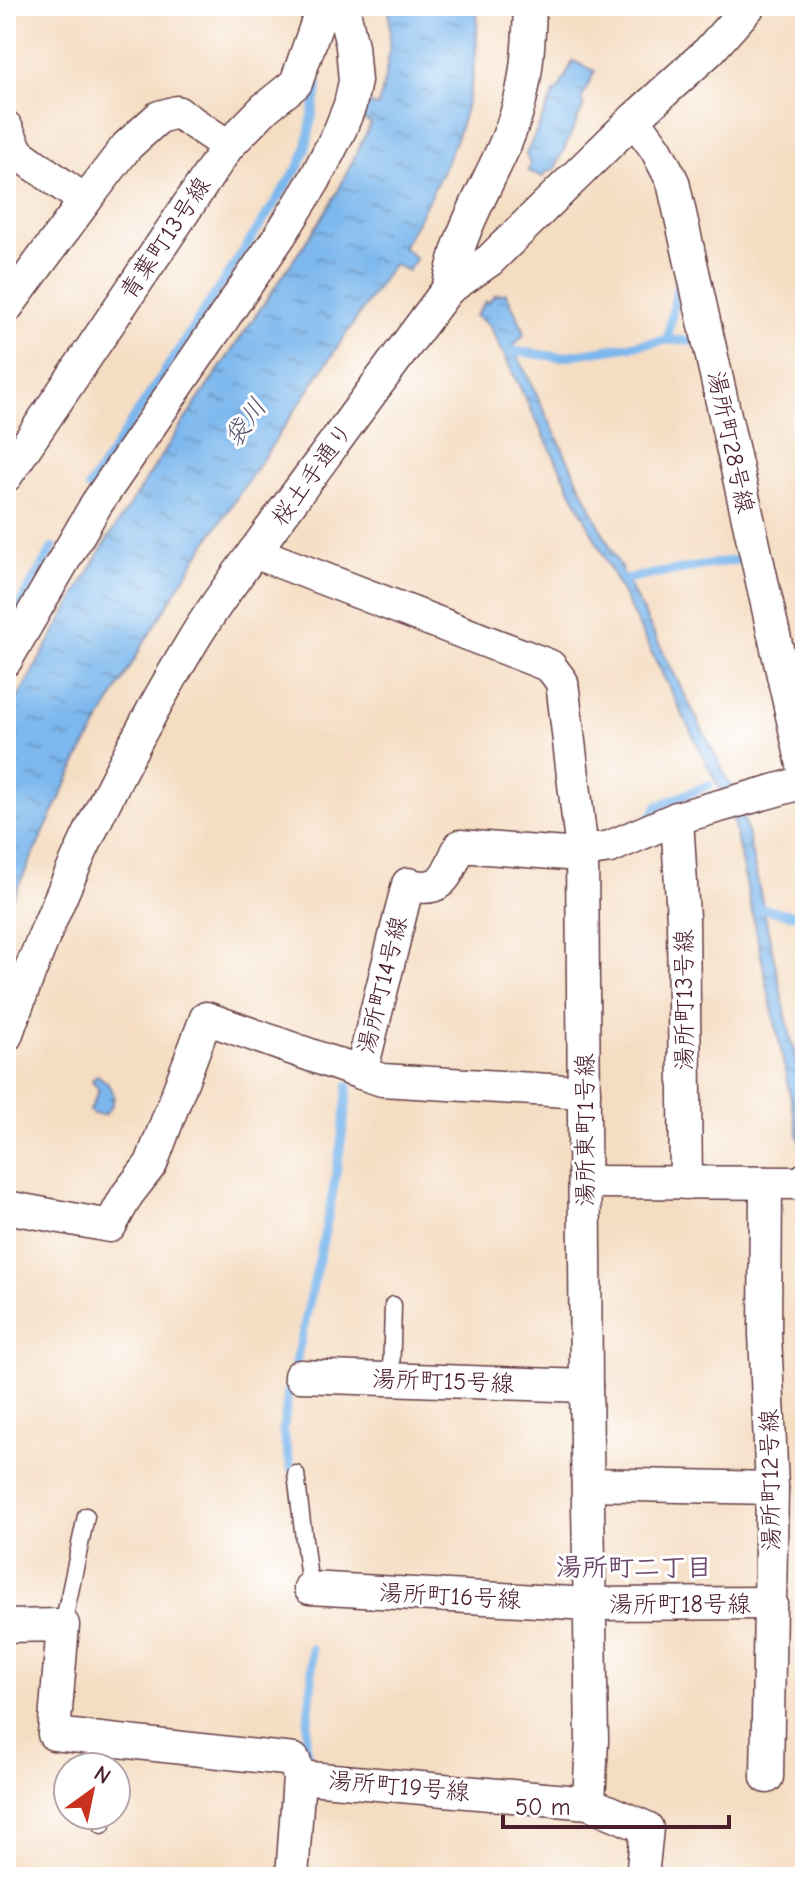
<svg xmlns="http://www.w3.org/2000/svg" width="811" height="1883" viewBox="0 0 811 1883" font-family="'Comic Neue','Klee One',sans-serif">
  <defs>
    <pattern id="water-ripples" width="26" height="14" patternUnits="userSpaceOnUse" patternTransform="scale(2)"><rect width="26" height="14" fill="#7bb7ed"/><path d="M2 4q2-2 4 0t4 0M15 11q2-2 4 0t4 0" fill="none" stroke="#6794c0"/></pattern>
  </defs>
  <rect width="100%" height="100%" fill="#fff"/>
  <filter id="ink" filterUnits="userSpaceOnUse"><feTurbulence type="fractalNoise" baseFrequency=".0125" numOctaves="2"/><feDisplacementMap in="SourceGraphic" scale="16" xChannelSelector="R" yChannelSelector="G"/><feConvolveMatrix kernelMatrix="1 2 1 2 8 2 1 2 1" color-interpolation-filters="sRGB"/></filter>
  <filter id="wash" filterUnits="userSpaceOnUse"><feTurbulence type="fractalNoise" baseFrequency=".006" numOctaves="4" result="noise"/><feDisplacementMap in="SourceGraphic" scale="32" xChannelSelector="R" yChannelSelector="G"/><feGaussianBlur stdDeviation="1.8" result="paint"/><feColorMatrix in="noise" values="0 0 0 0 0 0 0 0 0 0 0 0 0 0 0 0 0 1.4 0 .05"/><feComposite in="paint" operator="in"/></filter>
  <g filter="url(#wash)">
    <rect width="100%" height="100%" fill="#f5ddc2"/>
    <!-- water -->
    <g fill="url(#water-ripples)" stroke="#626b8c" stroke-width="2">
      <path d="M 389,6 L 477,6 C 481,103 448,165 403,247 L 416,259 L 408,271 L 393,264 L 199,554 L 141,648 L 79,758 L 6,912 L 6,719 L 105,543 L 188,415 L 318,224 L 338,191 L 371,123 L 358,117 L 364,103 L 378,106 C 388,72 392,42 389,6 Z"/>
      <path d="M 573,61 L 595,71 L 581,100 L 584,105 L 555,169 L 545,173 L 543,177 L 528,171 L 530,165 L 526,154 L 554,93 L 559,89 Z"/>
      <path d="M 506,293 L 524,330 L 523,336 L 513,346 L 606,539 L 742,808 L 805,1104 L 805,1166 L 731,812 L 489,325 L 475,316 L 486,301 L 488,303 L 495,295 Z"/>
      <path d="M 97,1075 C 113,1085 121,1100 104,1115 L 93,1114 L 90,1110 L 99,1090 L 92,1080 Z"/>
    </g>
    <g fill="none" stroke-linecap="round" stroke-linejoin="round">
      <!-- stream -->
      <g stroke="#7bb7ed" stroke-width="9">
        <path d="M 667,340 L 680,274"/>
        <path d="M 513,351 L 559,357 L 667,340 L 699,341"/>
        <path d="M 89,487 L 300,164 L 306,149 L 317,91 L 317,82 L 313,79 L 309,83"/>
        <path d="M 625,579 L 748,558"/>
        <path d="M 6,627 L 53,547"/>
        <path d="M 651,817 L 658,806 L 709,785"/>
        <path d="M 761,908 L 792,915 L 805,910"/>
        <path d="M 295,1366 C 316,1272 339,1181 348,1086"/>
        <path d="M 289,1384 L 283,1433 L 291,1468"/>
        <path d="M 306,1759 L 307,1751 L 305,1750 L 312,1680 L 311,1649"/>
      </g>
    </g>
  </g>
  <g filter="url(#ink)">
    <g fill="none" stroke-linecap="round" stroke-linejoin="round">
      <!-- service casing -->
      <g stroke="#643c42" stroke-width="19">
        <g id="service">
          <path d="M 391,1379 L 393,1305"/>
          <path d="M 296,1474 L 310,1588"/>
          <path d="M 63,1625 L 86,1516"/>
          <path d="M 107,1767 L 109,1740"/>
          <path d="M 102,1825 L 103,1815"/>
        </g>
      </g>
      <!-- minor casing -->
      <g stroke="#643c42" stroke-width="35">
        <g id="minor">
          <path d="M 634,119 L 656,149 L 673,182 L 805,774"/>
          <path d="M 6,127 L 18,153 L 85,201 L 127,146 L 159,117 L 177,112 L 228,146"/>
          <path d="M 448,289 C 452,273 455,256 461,241 C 479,191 511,146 522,92 C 528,64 529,35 530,6"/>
          <path d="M 6,308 L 85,201"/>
          <path d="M 6,476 L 228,146 L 265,108 L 296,83 L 323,6"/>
          <path d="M 254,552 L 550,666 L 562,682 L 582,852 L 586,1386 L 592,1740 L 589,1803 L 647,1828 L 642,1877"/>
          <path d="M 6,660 L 97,503 L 281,234 L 314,181 L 340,130 L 350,105 L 355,81 L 352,46 L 343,6"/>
          <path d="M 677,818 L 683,918 L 686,1183"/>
          <path d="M 6,1036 C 55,897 119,763 195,637 C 220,596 251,557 279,518 C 335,442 391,365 448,289 L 490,260 L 634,119 L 709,51 L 749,6"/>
          <path d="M 361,1073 L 382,1080 L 584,1092"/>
          <path d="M 585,1182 L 801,1183 L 805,1179"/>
          <path d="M 766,1183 L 765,1334 L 772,1488 L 767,1777"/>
          <path d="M 6,1207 L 110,1226 L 127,1195 L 151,1164 L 206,1018 L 361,1073 L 408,884 C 444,895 447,873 460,846 L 566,854 L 610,847 L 677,818 L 805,782"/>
          <path d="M 300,1376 L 586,1386"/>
          <path d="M 588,1484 L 772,1488"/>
          <path d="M 310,1588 L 589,1604 L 771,1603"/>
          <path d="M 6,1626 L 63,1625 L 54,1734 L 294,1760 L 299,1777 L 589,1803"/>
          <path d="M 292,1877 L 299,1777"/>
        </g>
      </g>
      <!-- service -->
      <use href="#service" stroke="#fff" stroke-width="16"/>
      <!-- minor -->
      <use href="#minor" stroke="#fff" stroke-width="32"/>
    </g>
  </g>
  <g text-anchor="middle" stroke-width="6" stroke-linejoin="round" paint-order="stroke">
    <!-- street labels -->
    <g font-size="24" fill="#4a1f2b" stroke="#fff">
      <text transform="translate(165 238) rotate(-56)" y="8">青葉町13号線</text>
      <text transform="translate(731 442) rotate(78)" y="8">湯所町28号線</text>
      <text transform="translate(312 474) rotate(-54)" y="8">桜土手通り</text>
      <text transform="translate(382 985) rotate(-76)" y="8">湯所町14号線</text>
      <text transform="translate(684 1000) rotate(-90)" y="8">湯所町13号線</text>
      <text transform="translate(585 1130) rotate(-90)" y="8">湯所東町1号線</text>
      <text transform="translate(443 1381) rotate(2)" y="8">湯所町15号線</text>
      <text transform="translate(770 1480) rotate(-91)" y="8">湯所町12号線</text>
      <text transform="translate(450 1596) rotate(3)" y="8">湯所町16号線</text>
      <text x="680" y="1612">湯所町18号線</text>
      <text transform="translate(399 1786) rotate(5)" y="8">湯所町19号線</text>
    </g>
    <!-- water labels -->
    <g font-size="26" font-style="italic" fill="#5b546f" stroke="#fff">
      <text transform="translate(245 422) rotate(-54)" y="9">袋川</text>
    </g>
    <!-- neighbourhood labels -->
    <g font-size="26" font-weight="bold" fill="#6d496b" stroke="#fff">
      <text x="634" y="1576">湯所町二丁目</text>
    </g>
  </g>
  <!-- margin -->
  <rect width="811" height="1883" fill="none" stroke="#fff" stroke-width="32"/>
  <!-- north arrow -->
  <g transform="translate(92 1791) rotate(33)"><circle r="38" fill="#ffffff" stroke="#b7a5aa" stroke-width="2"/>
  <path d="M0-6L14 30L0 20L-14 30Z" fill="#c8321e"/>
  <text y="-12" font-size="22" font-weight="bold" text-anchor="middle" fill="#4a1f2b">N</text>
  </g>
  <!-- scale -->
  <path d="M503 1815v12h226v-12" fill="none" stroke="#4a1f2b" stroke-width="4"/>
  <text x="515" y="1815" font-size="24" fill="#4a1f2b" stroke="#ffffff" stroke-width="6" paint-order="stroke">50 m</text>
</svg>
